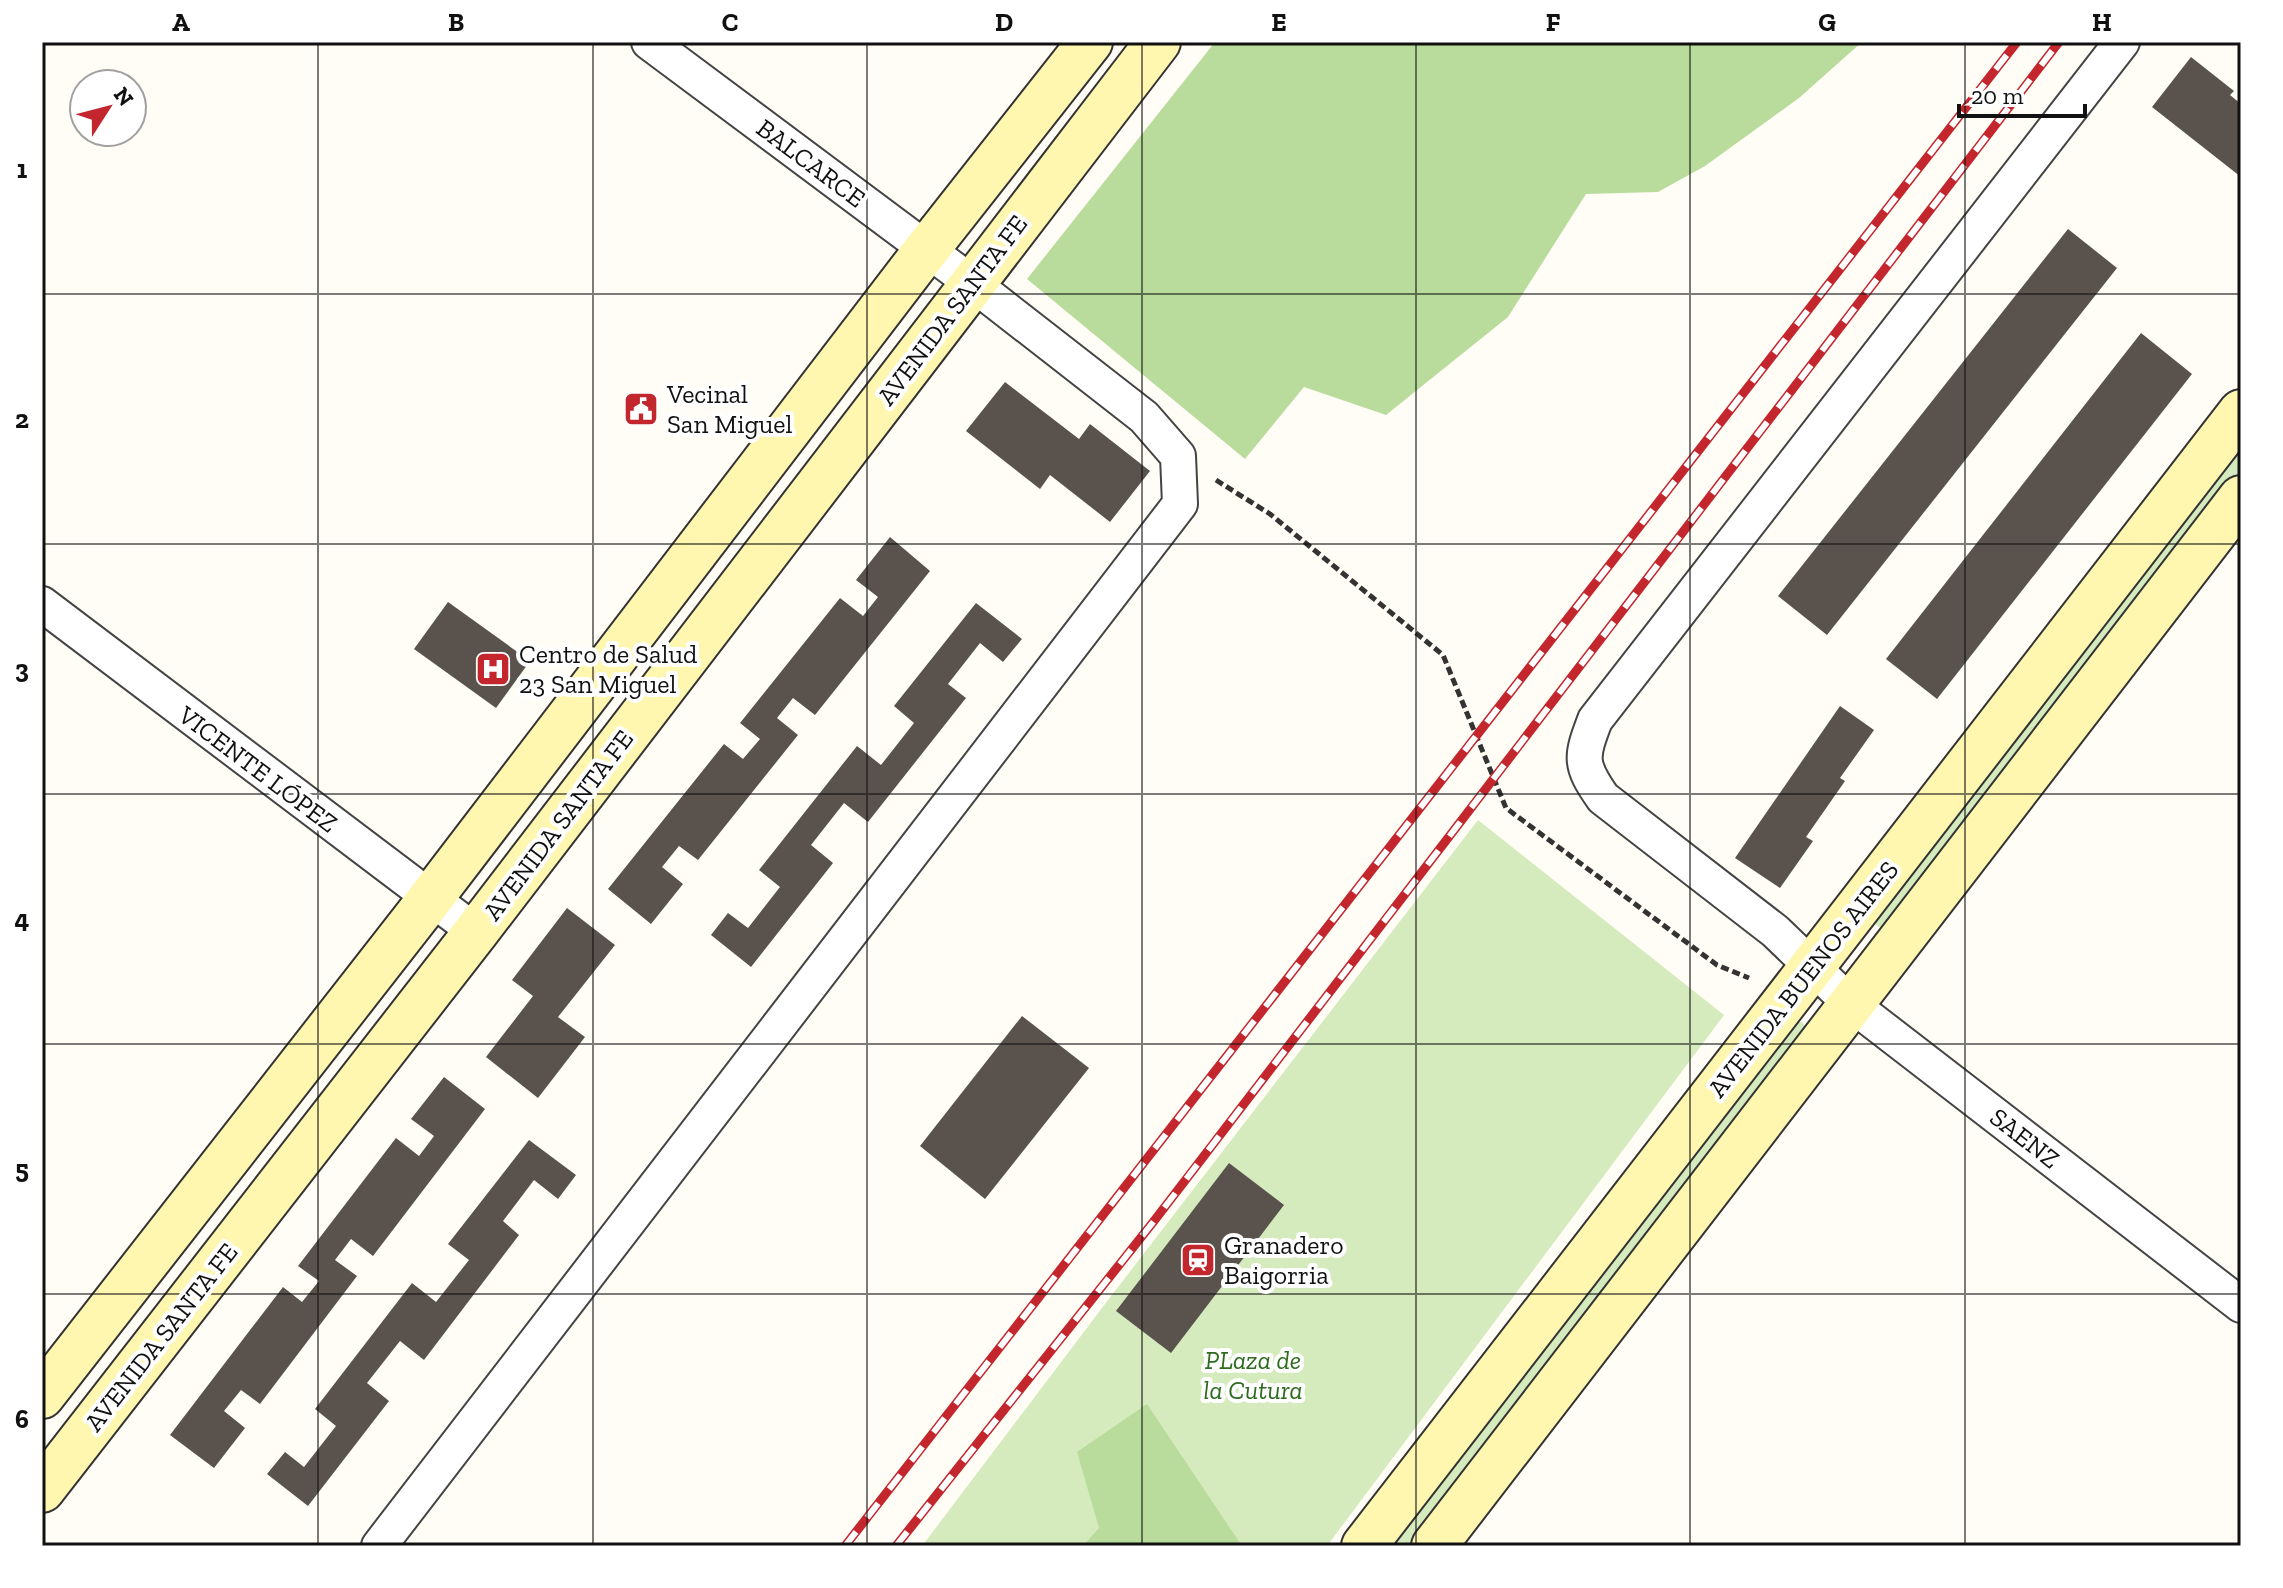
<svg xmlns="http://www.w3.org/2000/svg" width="2283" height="1588" viewBox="0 0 2283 1588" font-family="'Zilla Slab',serif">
  <rect width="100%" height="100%" fill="#fffdf5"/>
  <!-- green -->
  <g fill="#d5ebbd">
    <path d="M 2241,441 L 2241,473 L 1900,913 L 1882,929 L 1876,925 L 1873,917 Z"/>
    <path d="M 1478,820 L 1724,1015 L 1327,1546 L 922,1546 L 1108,1300 Z"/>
    <path d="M 1794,1022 L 1802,1022 L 1807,1029 L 1801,1042 L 1411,1546 L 1386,1546 Z"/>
  </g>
  <!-- forest -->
  <g fill="#b9dc9c">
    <path d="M 1215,42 L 1862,42 L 1799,98 L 1705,166 L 1658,192 L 1586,194 L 1508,317 L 1386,415 L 1304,387 L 1245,459 L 1027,279 Z"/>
    <path d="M 1147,1404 L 1242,1546 L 1083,1546 L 1099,1528 L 1077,1452 Z"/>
  </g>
  <!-- building -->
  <g fill="#5a524d">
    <path d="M 2191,57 L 2234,91 L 2230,95 L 2241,104 L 2241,177 L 2152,107 Z"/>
    <path d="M 2068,229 L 2117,268 L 1827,635 L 1778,596 Z"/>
    <path d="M 2141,333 L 2192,374 L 1937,699 L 1886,659 Z"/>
    <path d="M 1005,382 L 1079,439 L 1090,424 L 1150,471 L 1110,522 L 1050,475 L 1040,489 L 966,431 Z"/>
    <path d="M 890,537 L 930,571 L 815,715 L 793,698 L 777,718 L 798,735 L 698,860 L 679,846 L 662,867 L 683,884 L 651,924 L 608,889 L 724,744 L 743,759 L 760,739 L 740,723 L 840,598 L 863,616 L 878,597 L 856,580 Z"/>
    <path d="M 448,602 L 530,661 L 496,708 L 414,649 Z"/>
    <path d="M 976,603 L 1022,639 L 1003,662 L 980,643 L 948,684 L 966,698 L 868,822 L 844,803 L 811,845 L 833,863 L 751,967 L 711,935 L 728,913 L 748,928 L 780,887 L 759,870 L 857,746 L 881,765 L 914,723 L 894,706 Z"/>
    <path d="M 1840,706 L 1874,730 L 1840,778 L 1845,781 L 1806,837 L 1813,841 L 1780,888 L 1735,858 Z"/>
    <path d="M 567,908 L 615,945 L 558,1017 L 585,1037 L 538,1098 L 486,1057 L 533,996 L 512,980 Z"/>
    <path d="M 1022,1016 L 1089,1068 L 985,1199 L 920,1146 Z"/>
    <path d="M 444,1077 L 485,1109 L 373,1256 L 351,1239 L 335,1260 L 357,1276 L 260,1404 L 241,1390 L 224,1411 L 245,1428 L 214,1468 L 170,1435 L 283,1287 L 302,1302 L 319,1281 L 298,1266 L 396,1138 L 419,1156 L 434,1136 L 411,1119 Z"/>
    <path d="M 529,1140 L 576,1175 L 558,1199 L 534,1180 L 503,1221 L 519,1235 L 424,1360 L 400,1341 L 367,1383 L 389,1401 L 308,1506 L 267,1474 L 285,1452 L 304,1467 L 336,1426 L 315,1409 L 412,1283 L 436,1302 L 469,1260 L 448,1244 Z"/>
    <path d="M 1229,1163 L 1284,1205 L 1171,1353 L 1116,1311 Z"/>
  </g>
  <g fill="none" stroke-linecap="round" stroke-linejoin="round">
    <!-- minor casing -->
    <g stroke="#444" stroke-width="38">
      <g id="minor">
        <path d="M 2122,42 L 1595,720 C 1581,757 1579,764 1603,798 L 1775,931 L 1851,1004 L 2241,1305"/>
        <path d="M 42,604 L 476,932"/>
        <path d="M 379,1546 L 1180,504 L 1178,456 L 1144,417 L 972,283 L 649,42"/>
      </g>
    </g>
    <!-- secondary casing -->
    <g stroke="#333" stroke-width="48">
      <g id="secondary">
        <path d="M 42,1396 L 430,899 L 927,249 L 1090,42"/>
        <path d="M 42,1490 L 476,932 L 1158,42"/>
        <path d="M 1364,1546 L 2241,412"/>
        <path d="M 1434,1546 L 2241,498"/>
      </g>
    </g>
    <!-- path -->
    <path stroke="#333" stroke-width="5" stroke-dasharray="8 4" stroke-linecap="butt" d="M 1216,480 L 1270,514 L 1443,655 L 1506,808 L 1717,965 L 1749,978"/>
    <!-- minor -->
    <use href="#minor" stroke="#fff" stroke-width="34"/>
    <!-- secondary -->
    <use href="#secondary" stroke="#fff6b0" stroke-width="44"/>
    <!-- rail casing -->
    <g stroke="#c4262e" stroke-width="9">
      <g id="rail">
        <path d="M 845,1546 L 2017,42"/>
        <path d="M 896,1546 L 1154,1221 L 2059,42"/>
      </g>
    </g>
    <!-- rail -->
    <use href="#rail" stroke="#fff" stroke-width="6" stroke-dasharray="18" stroke-linecap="butt"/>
  </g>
  <!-- grid -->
  <path fill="none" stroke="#111" stroke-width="2" stroke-opacity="0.55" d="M 318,42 L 318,1546M 593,42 L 593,1546M 867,42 L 867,1546M 1142,42 L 1142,1546M 1416,42 L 1416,1546M 1690,42 L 1690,1546M 1965,42 L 1965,1546M 42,294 L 2241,294M 42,544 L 2241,544M 42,794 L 2241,794M 42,1044 L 2241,1044M 42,1294 L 2241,1294"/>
  <!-- icons -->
  <defs>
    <g id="civic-square" transform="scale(1.8)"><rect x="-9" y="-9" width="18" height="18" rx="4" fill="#c4262e" stroke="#fff"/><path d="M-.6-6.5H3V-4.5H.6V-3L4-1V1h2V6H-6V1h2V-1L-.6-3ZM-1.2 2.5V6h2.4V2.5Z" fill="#fff"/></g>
    <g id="hospital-square" transform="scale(1.8)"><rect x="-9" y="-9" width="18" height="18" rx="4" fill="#c4262e" stroke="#fff"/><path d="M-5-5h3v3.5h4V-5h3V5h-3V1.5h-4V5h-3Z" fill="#fff"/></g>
    <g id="station-square" transform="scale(1.8)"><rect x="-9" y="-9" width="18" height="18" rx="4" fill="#c4262e" stroke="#fff"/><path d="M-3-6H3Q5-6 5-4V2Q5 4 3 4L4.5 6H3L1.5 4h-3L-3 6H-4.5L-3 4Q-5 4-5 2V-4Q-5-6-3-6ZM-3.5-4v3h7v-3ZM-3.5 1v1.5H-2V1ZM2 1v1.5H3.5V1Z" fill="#fff"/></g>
  </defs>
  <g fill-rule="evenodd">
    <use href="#civic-square" x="641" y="409"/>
    <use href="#hospital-square" x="493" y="669"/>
    <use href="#station-square" x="1198" y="1260"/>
  </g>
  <g text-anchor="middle" stroke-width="8" stroke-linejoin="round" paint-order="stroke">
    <!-- street labels -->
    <g font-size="26" fill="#111" stroke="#fff">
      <text transform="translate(811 163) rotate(37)" y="9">BALCARCE</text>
      <text transform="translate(952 310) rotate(-53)" y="9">AVENIDA SANTA FE</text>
      <text transform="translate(258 769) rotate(37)" y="9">VICENTE LÓPEZ</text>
      <text transform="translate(558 825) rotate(-53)" y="9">AVENIDA SANTA FE</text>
      <text transform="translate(1803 979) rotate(-52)" y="9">AVENIDA BUENOS AIRES</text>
      <text transform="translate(2025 1138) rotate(38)" y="9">SAENZ</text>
      <text transform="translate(161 1337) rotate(-52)" y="9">AVENIDA SANTA FE</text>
    </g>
    <!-- poi labels -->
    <g font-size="26" fill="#111" stroke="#fff" text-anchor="start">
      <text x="667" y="403">Vecinal<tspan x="667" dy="30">San Miguel</tspan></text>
      <text x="519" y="663">Centro de Salud<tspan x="519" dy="30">23 San Miguel</tspan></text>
      <text x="1224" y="1254">Granadero<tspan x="1224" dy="30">Baigorria</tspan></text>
    </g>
    <!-- park labels -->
    <g font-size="26" font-style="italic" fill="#2f6b1f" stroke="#fff">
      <text x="1253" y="1369">PLaza de<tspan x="1253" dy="30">la Cutura</tspan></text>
    </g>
  </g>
  <!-- border -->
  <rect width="2283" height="1588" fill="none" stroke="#ffffff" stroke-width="88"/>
  <!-- north arrow -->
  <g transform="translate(108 108) rotate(54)"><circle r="38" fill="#ffffff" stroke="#a0a0a0" stroke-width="2"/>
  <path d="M0-6L14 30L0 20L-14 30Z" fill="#c4262e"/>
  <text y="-12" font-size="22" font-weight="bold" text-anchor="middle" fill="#111111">N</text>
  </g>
  <!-- scale -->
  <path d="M1959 104v12h126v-12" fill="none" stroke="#111111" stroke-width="4"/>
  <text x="1971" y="104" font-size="24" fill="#111111" stroke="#ffffff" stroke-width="6" paint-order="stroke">20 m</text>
  <rect x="44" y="44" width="2195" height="1500" fill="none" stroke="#111" stroke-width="3"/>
  <g font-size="26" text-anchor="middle" font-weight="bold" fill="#111">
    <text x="181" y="31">A</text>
    <text x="456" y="31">B</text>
    <text x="730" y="31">C</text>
    <text x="1004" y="31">D</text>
    <text x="1279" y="31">E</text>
    <text x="1553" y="31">F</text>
    <text x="1827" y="31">G</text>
    <text x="2102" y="31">H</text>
    <text x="22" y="178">1</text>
    <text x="22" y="428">2</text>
    <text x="22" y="678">3</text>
    <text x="22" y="928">4</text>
    <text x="22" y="1178">5</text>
    <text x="22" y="1428">6</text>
  </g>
</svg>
